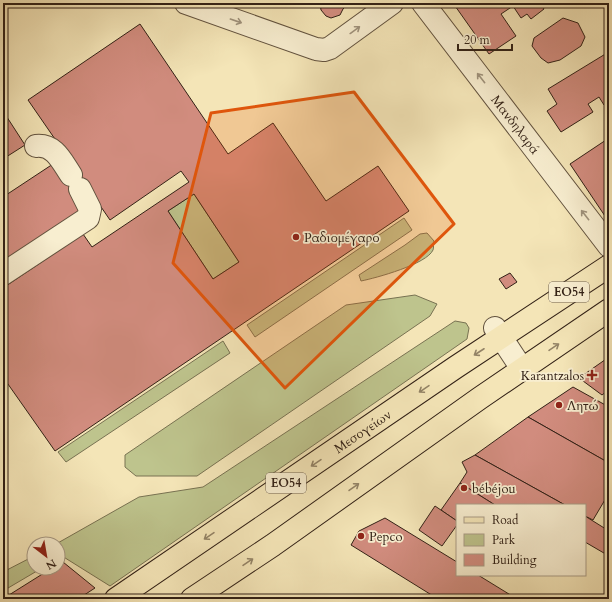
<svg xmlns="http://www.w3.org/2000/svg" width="612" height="602" viewBox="0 0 612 602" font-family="Cardo,serif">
  <rect width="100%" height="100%" fill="#f4e5b7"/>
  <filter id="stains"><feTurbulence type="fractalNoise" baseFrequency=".005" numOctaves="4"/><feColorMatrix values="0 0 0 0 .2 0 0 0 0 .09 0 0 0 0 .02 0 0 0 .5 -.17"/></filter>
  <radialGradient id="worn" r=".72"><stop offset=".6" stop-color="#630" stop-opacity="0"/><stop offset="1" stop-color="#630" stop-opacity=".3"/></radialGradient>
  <!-- green -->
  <g fill="#bec48d" stroke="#787252">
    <path d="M 194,194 L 239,262 L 213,279 L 168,211 Z"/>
    <path d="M 404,218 L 412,230 L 255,337 L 247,325 Z"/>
    <path d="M 427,233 L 434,241 C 433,243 434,248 433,250 C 427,264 376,278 361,281 L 359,275 L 405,245 L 420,234 Z"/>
    <path d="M 415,295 L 437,304 L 430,316 L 197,476 L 136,476 L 125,467 L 125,455 L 346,305 Z"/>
    <path d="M 455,321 L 466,323 L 469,328 L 467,339 L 110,586 L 62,556 L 58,558 L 58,544 L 56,544 L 139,497 L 203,487 Z"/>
    <path d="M 223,341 L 230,353 L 66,462 L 58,452 Z"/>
    <path d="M 34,556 L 34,568 L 42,568 L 3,591 L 3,572 Z"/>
  </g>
  <!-- building -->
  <g fill="#d18c7e" stroke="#322116" fill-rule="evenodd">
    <path d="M 320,3 L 349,3 L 343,9 L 340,15 L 331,18 L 326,16 L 321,10 Z"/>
    <path d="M 453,3 L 543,3 L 541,4 L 544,9 L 531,19 L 527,14 L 521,18 L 513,6 L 501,14 L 516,36 L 489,54 Z"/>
    <path d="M 563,18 L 578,23 L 585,37 L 581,46 L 560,60 L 548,63 L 541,58 L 532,46 L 534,38 Z"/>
    <path d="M 140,24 L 228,154 L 273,123 L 326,201 L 378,166 L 409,211 L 55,451 L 3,377 L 3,288 L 83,234 L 92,247 L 189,182 L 181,171 L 110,220 L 86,185 L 88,215 L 3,273 L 3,197 L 53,164 L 77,171 L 28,100 ZM 194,194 L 239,262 L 213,279 L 168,211 Z"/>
    <path d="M 607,53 L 609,57 L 609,102 L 604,105 L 599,97 L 588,104 L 593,112 L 561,132 L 547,111 L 557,104 L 548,89 Z"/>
    <path d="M 3,111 L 25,145 L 3,159 Z"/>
    <path d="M 609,138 L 609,222 L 570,164 Z"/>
    <path d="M 510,273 L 517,282 L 506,289 L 499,279 Z"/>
    <path d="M 609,357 L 609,393 L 607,391 L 602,395 L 579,378 Z"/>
    <path d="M 573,387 L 609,407 L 609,463 L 528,417 Z"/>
    <path d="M 528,417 L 609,463 L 609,493 L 593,520 L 585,516 L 585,505 L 565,505 L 475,455 Z"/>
    <path d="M 475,455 L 565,505 L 495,505 L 460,483 L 467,472 L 462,462 Z"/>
    <path d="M 460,483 L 495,505 L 457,505 L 457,521 L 441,510 Z"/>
    <path d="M 435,506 L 457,521 L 457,525 L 442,546 L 419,530 Z"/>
    <path d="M 585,516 L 609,531 L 609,556 L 585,542 Z"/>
    <path d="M 385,518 L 457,562 L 457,575 L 478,575 L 517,599 L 438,599 L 351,545 L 359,531 Z"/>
    <path d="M 63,562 L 95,588 L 78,599 L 11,599 L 9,595 L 52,568 L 58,568 L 58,564 Z"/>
  </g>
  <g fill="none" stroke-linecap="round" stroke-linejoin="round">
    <!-- minor casing -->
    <g stroke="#62523e" stroke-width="24">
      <g id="minor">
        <path d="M 186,3 L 316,49 L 324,50 L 330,48 L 392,3"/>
        <path id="s1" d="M 423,3 L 609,246"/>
        <path d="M 36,146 C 55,144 62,162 71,175"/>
        <path d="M 3,274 L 88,218 L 90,209 L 80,189"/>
        <path d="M 495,328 L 522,369"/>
      </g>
    </g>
    <!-- major casing -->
    <g stroke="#322116" stroke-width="24">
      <g id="major">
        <path id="s2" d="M 116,599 L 456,367 L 609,266"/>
        <path d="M 192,599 L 273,545 L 480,398 L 609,310"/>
      </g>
    </g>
    <!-- minor -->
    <use href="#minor" stroke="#f8eed0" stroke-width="22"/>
    <!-- major -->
    <use href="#major" stroke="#f4e5b7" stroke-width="22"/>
  </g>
  <!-- one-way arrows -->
  <defs><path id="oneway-shaft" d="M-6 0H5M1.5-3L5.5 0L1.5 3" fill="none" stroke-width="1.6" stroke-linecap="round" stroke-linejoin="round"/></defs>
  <g stroke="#9f927c">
    <use href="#oneway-shaft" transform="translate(236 21) rotate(19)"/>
    <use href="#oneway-shaft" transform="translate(355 30) rotate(-36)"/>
    <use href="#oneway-shaft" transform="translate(481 78) rotate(-128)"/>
    <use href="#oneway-shaft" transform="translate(585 215) rotate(-128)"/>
  </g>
  <g stroke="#938366">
    <use href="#oneway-shaft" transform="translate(554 347) rotate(-34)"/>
    <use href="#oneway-shaft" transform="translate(479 352) rotate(147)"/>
    <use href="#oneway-shaft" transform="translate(424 389) rotate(146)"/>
    <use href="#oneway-shaft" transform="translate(316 463) rotate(146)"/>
    <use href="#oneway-shaft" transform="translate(354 487) rotate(-35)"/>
    <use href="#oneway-shaft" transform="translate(209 536) rotate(146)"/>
    <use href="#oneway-shaft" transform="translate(248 562) rotate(-34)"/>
  </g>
  <!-- marked area -->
  <path fill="#df560c" fill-opacity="0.2" stroke="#df560c" stroke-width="3" stroke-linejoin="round" d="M 354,92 L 454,224 L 285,388 L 173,263 L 211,113 Z"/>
  <!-- markers -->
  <g fill="#8f2418" stroke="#f8eed0" stroke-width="1.5">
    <circle cx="296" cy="237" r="4"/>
    <path d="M590 369h4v4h4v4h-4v4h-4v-4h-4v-4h4z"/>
    <circle cx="559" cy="405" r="4"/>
    <circle cx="464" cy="488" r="4"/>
    <circle cx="361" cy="536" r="4"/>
  </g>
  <g text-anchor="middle" stroke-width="3.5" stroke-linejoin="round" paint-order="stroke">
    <!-- shield labels -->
    <g fill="#f8eed0" stroke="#6d5e4e" stroke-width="1">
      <rect x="549" y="282" width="40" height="20" rx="3"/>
      <rect x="266" y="473" width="40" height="20" rx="3"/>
    </g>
    <g font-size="12" font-weight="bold" fill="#322116">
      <text x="569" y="296">ΕΟ54</text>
      <text x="286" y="487">ΕΟ54</text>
    </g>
    <!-- street labels -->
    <g font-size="13" fill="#322116" stroke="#f8eed0">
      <text dy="5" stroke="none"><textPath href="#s1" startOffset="153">Μανδηλαρά</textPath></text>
      <text dy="5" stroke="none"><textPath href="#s2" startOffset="298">Μεσογείων</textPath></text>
    </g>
    <!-- poi labels -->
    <g font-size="13" fill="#322116" stroke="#f8eed0" text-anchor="start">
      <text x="304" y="242">Ραδιομέγαρο</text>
      <text x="584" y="380" text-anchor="end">Karantzalos</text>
      <text x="567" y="410">Λητώ</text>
      <text x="472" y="493">bébéjou</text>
      <text x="369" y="541">Pepco</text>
    </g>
  </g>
  <!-- margin -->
  <rect width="612" height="602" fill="none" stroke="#f4e5b7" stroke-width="16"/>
  <rect x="4" y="4" width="604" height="594" fill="none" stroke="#322116" stroke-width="2"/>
  <rect x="8" y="8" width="596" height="586" fill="none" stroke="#322116"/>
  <!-- legend -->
  <rect x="456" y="504" width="130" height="72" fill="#f8eed0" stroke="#a99c86"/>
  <rect x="464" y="517" width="20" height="6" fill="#f4e5b7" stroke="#a99c86"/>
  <text x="492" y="524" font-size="12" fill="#322116">Road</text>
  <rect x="464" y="534" width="20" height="12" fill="#bec48d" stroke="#a99c86"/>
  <text x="492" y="544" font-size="12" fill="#322116">Park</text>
  <rect x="464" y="554" width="20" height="12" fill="#d18c7e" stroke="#a99c86"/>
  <text x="492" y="564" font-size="12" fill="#322116">Building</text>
  <!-- north arrow -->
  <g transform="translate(46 556) rotate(149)"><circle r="19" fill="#f8eed0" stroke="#a99c86"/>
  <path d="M0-3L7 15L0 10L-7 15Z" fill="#8f2418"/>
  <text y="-6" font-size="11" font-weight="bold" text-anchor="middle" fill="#322116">N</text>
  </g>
  <!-- scale -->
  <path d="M458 44v6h54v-6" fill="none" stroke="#322116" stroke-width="2"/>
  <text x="464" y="44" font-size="12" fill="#322116" stroke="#f8eed0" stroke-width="3" paint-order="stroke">20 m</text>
  <rect width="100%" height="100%" filter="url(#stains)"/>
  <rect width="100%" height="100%" fill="url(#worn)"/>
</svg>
